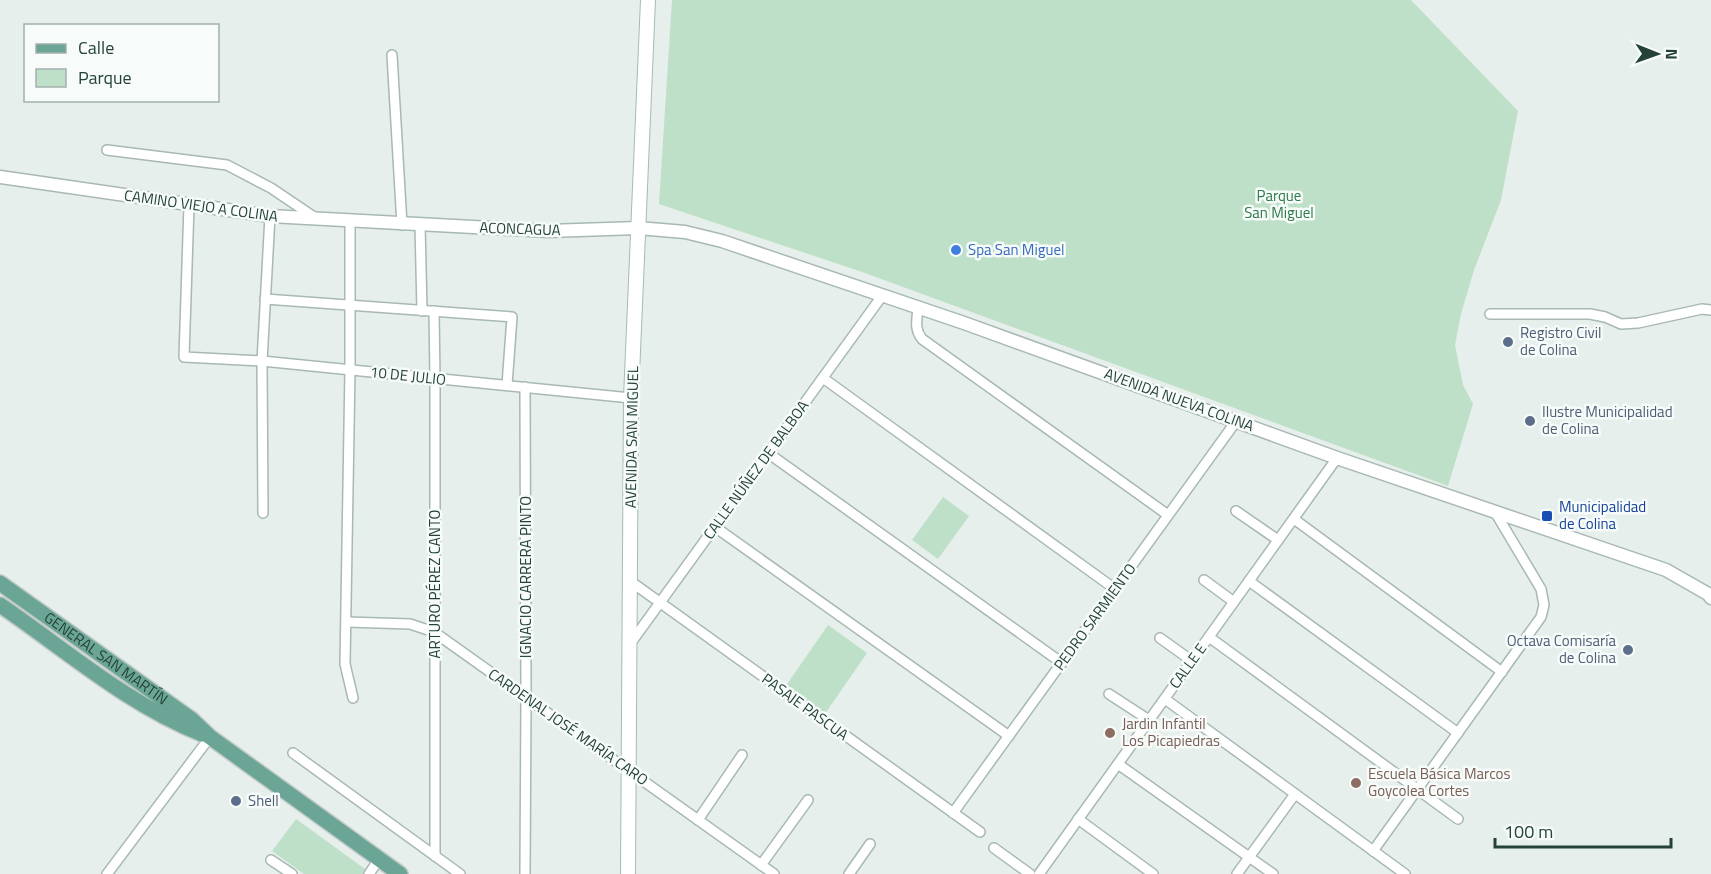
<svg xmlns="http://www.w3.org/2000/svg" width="1711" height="874" viewBox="0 0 1711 874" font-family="'Titillium Web',sans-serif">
  <rect width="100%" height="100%" fill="#e6efeb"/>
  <!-- green -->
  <g fill="#bfe0c8">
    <path d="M 672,0 L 1411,0 L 1518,111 L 1501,200 L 1474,270 L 1461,314 L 1455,345 L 1463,385 L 1473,404 L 1448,486 L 862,272 L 659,204 Z"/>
    <path d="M 943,497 L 969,516 L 938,559 L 912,540 Z"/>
    <path d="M 828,625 L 867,653 L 822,718 L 783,690 Z"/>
    <path d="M 296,819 L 372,874 L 304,874 L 272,851 Z"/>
  </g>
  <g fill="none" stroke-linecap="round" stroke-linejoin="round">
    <!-- minor casing -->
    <g stroke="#a8b8b2" stroke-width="12">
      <g id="minor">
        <path d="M 392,55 L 402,225"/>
        <path d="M 107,150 L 227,165 L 271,188 L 317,219"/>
        <path d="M 189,205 L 184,357 L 262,361 L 631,398"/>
        <path d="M 350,221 L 350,369 L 345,664 L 353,698"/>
        <path d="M 420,225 L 422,311"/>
        <path d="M 265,299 L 512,317 L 507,385"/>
        <path d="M 918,308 C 917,320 914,329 922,339 L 1168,515"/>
        <path d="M 434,311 L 435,379 L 435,856"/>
        <path d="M 1490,314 L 1590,314 L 1605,317 L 1621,324 L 1638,323 L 1702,309 L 1711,310"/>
        <path d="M 823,378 L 1115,589"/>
        <path d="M 768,453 L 1062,663"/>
        <path d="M 1236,511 L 1278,540"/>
        <path d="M 263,513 L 262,361 L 270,216"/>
        <path d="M 1294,519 L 1502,672"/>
        <path d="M 715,527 L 1009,736"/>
        <path d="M 1204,580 L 1234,602"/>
        <path d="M 630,581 L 980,832"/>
        <path d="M 1249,581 L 1458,733"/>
        <path d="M 347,622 L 410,624 L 434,632 L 774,874"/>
        <path d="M 1209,637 L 1458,819"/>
        <path d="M 1160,638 L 1192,661"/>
        <path d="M 630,644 L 882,296"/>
        <path d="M 1109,694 L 1149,720"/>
        <path d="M 1165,699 L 1405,874"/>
        <path d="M 293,753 L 460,874"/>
        <path d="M 1118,764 L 1273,874"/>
        <path d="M 953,813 L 1237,420"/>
        <path d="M 1078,819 L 1153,874"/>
        <path d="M 698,820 L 742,755"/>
        <path d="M 994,848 L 1030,874"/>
        <path d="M 1373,851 L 1541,617 L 1544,605 L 1541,589 L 1495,512"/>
        <path d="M 271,860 L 292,874"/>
        <path d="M 761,865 L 808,800"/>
        <path d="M 107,874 L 210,737"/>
        <path d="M 369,874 L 379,859"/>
        <path d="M 525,874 L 526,697 L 525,387"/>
        <path d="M 849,874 L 870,844"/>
        <path d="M 1039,874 L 1337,458"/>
        <path d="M 1237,874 L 1295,794"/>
      </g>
    </g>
    <!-- tertiary casing -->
    <g stroke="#a8b8b2" stroke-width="15">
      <path id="tertiary" d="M 0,177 L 270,216 L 548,231 L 638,228 L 685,232 L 722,241 L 964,323 L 1337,458 L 1666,570 L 1708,594 L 1711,598"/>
    </g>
    <!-- secondary casing -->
    <g stroke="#a4bbb3" stroke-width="16">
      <path id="secondary" d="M 628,874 L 631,398 L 648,0"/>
    </g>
    <!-- primary casing -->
    <g stroke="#c2cac8" stroke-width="18">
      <g id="primary">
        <path id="s1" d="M 0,583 L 191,719 L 210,737 L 400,874"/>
        <path d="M 0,605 C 66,650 127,704 202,734"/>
      </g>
    </g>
    <!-- minor -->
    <use href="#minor" stroke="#fff" stroke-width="9"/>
    <!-- tertiary -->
    <use href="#tertiary" stroke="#fff" stroke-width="12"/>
    <!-- secondary -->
    <use href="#secondary" stroke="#fff" stroke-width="14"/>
    <!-- primary -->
    <use href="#primary" stroke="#6aa596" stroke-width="15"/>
  </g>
  <!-- markers -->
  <circle fill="#3f7fe0" stroke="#f7fbf9" stroke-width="2" cx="956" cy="250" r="6"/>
  <g fill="#5c6f8a" stroke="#f7fbf9" stroke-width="2">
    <circle cx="1508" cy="342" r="6"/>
    <circle cx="1530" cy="421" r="6"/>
    <circle cx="1628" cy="650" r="6"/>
    <circle cx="236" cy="801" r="6"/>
  </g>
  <rect fill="#1a4fb4" stroke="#f7fbf9" stroke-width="2" x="1541" y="510" width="12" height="12" rx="3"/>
  <g fill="#8d6e63" stroke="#f7fbf9" stroke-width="2">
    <circle cx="1110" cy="733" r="6"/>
    <circle cx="1356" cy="783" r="6"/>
  </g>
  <g text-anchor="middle" stroke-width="5" stroke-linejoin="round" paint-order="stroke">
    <!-- park labels -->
    <g font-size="15" fill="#2d7a4b" stroke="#f7fbf9">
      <text x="1279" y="201">Parque<tspan x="1279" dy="17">San Miguel</tspan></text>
    </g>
    <!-- street labels -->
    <g font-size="15" fill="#24423a" stroke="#f7fbf9">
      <text transform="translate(201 206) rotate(8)" y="5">CAMINO VIEJO A COLINA</text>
      <text transform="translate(520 229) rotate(2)" y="5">ACONCAGUA</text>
      <text transform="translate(408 376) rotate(6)" y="5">10 DE JULIO</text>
      <text transform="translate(1179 400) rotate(20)" y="5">AVENIDA NUEVA COLINA</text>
      <text transform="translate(632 437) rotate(-89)" y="5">AVENIDA SAN MIGUEL</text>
      <text transform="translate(756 470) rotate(-54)" y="5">CALLE NÚÑEZ DE BALBOA</text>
      <text transform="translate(526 577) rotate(-90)" y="5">IGNACIO CARRERA PINTO</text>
      <text transform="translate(435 584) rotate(-90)" y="5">ARTURO PÉREZ CANTO</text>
      <text transform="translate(1095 617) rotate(-54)" y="5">PEDRO SARMIENTO</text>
      <text dy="5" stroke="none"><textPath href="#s1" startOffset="130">GENERAL SAN MARTÍN</textPath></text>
      <text transform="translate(1188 666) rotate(-54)" y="5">CALLE E</text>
      <text transform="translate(805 707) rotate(36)" y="5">PASAJE PASCUA</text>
      <text transform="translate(568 727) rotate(35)" y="5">CARDENAL JOSÉ MARÍA CARO</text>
    </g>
    <!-- shop labels -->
    <g font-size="15" fill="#366cbe" stroke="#f7fbf9" text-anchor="start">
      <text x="968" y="255">Spa San Miguel</text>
    </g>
    <!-- service labels -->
    <g font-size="15" fill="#4e5e75" stroke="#f7fbf9" text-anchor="start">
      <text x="1520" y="338">Registro Civil<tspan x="1520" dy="17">de Colina</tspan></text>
      <text x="1542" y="417">Ilustre Municipalidad<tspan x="1542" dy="17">de Colina</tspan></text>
      <text x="1616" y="646" text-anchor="end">Octava Comisaría<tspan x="1616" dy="17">de Colina</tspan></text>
      <text x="248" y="806">Shell</text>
    </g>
    <!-- transit labels -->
    <g font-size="15" fill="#164399" stroke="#f7fbf9" text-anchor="start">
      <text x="1559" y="512">Municipalidad<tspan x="1559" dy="17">de Colina</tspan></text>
    </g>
    <!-- education labels -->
    <g font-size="15" fill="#785e54" stroke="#f7fbf9" text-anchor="start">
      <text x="1122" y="729">Jardin Infantil<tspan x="1122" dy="17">Los Picapiedras</tspan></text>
      <text x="1368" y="779">Escuela Básica Marcos<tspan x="1368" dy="17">Goycolea Cortes</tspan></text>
    </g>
  </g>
  <!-- legend -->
  <rect x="24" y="24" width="195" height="78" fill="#f7fbf9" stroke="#a3b1ad" stroke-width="1.5"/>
  <rect x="36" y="44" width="30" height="9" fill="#6aa596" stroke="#a3b1ad" stroke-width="1.5"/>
  <text x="78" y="54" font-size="18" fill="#24423a">Calle</text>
  <rect x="36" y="69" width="30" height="18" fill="#bfe0c8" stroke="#a3b1ad" stroke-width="1.5"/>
  <text x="78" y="84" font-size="18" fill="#24423a">Parque</text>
  <!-- north arrow -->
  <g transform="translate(1657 54) rotate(91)" stroke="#f7fbf9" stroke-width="4.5" paint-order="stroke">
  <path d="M0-4.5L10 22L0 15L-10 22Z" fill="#24423a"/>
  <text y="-9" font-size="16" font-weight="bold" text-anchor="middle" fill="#24423a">N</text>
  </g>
  <!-- scale -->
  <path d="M1495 838v9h176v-9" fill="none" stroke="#24423a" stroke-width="3"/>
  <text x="1504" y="838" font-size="18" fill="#24423a" stroke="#f7fbf9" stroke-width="4.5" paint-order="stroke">100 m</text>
</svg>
